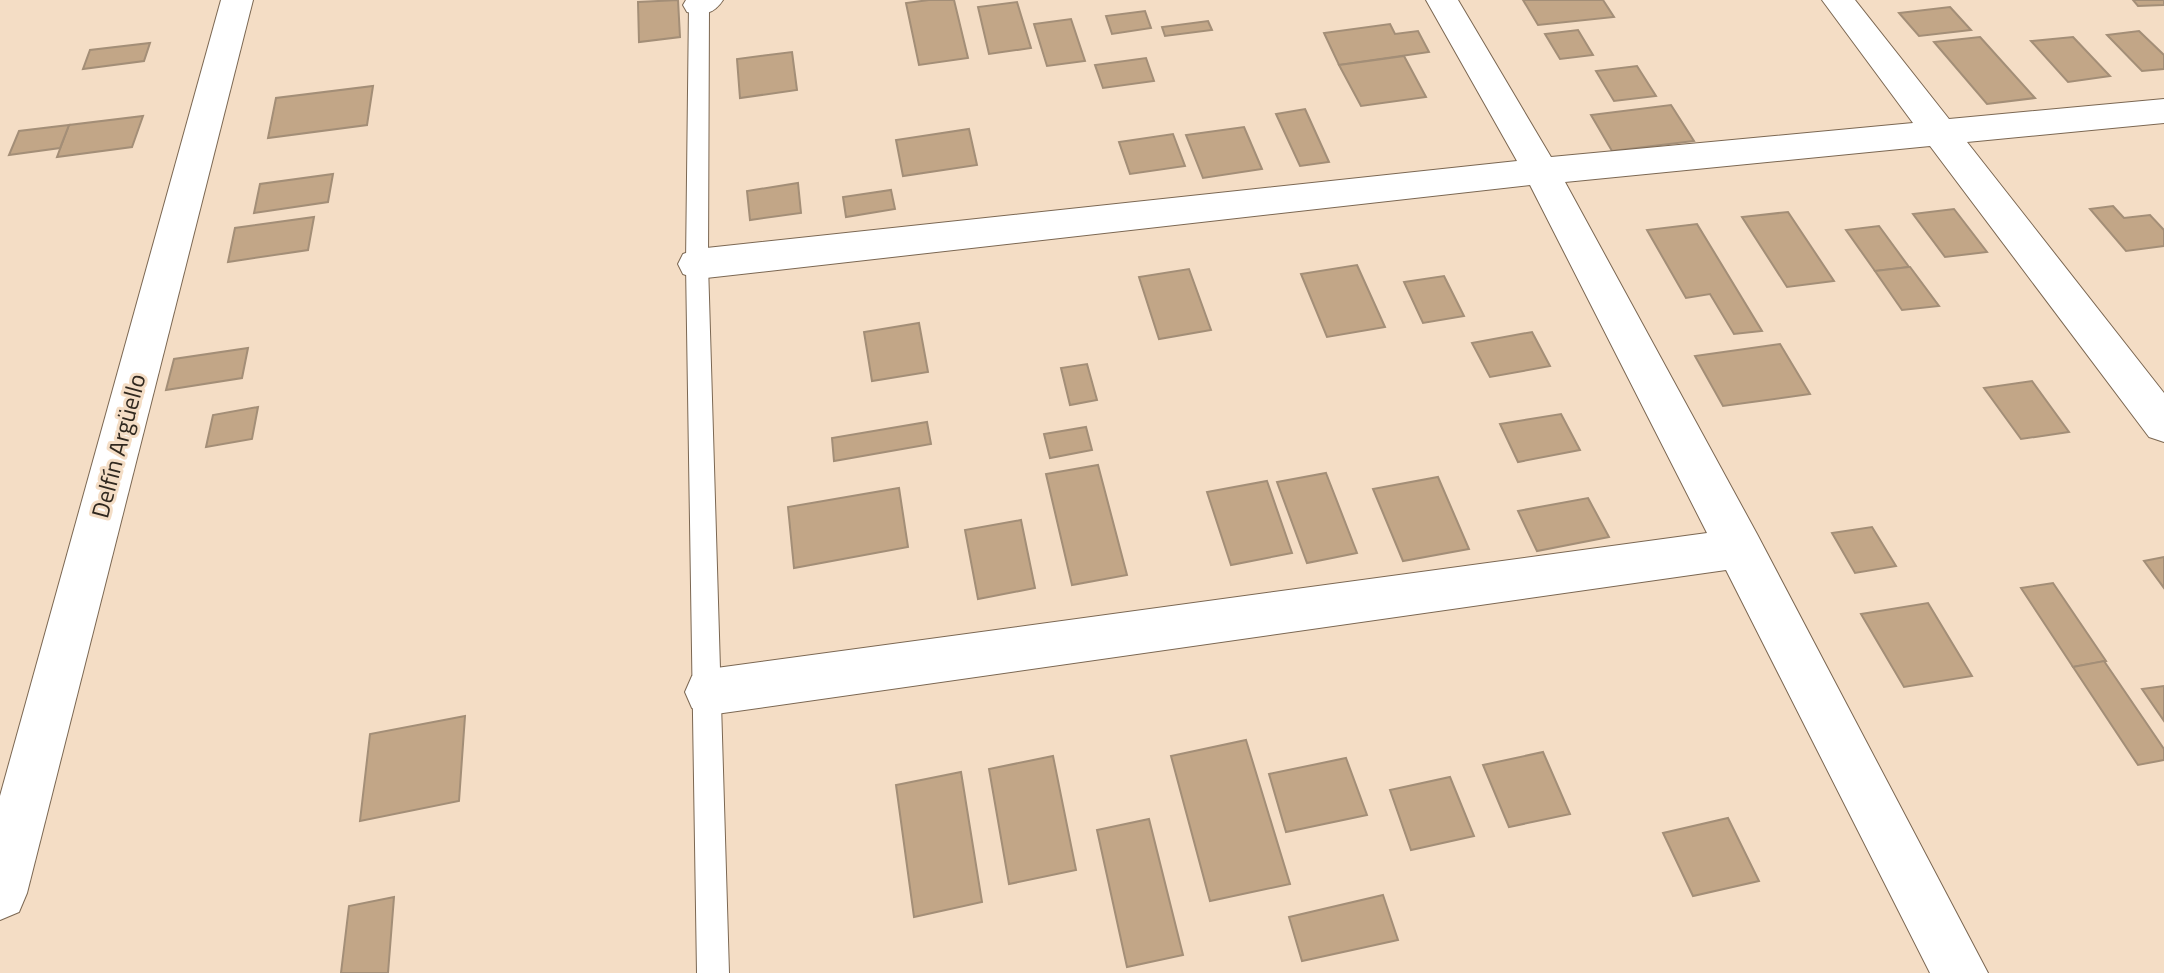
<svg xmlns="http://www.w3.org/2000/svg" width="2164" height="973" viewBox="0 0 2164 973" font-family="'Titillium Web',sans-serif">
  <rect width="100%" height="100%" fill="#f4ddc5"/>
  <!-- building -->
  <g fill="#c2a687" stroke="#a38e77" stroke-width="2">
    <path d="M 678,0 L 680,37 L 639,42 L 638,2 Z"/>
    <path d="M 929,0 L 954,0 L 968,58 L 919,65 L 906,3 Z"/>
    <path d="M 1523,0 L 1603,0 L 1614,17 L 1538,25 Z"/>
    <path d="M 2133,0 L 2164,0 L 2164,5 L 2138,6 Z"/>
    <path d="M 1017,2 L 1031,48 L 989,54 L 978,7 Z"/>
    <path d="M 1950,7 L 1971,30 L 1919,36 L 1899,13 Z"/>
    <path d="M 1145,11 L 1151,28 L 1112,34 L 1106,16 Z"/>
    <path d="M 1071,19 L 1085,61 L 1047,66 L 1034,24 Z"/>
    <path d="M 1208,21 L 1212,30 L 1165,36 L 1162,27 Z"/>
    <path d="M 1390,24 L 1395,34 L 1418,31 L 1429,52 L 1339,65 L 1324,33 Z"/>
    <path d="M 1578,30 L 1593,55 L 1560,59 L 1545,34 Z"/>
    <path d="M 2139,31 L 2164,55 L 2164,69 L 2142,71 L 2107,35 Z"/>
    <path d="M 1980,37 L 2035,98 L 1987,104 L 1934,42 Z"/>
    <path d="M 2073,37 L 2110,76 L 2068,82 L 2031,41 Z"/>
    <path d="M 150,43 L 144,61 L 83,69 L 90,50 Z"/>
    <path d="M 792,52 L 797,90 L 740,98 L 737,59 Z"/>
    <path d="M 1404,56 L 1426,97 L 1361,106 L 1339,65 Z"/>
    <path d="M 1146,58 L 1154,81 L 1103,88 L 1095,65 Z"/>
    <path d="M 1637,66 L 1656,96 L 1614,101 L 1596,71 Z"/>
    <path d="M 373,86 L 367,125 L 268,138 L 276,98 Z"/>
    <path d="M 1671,105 L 1694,141 L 1612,151 L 1591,115 Z"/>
    <path d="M 1305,109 L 1329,162 L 1300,166 L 1276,114 Z"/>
    <path d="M 143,116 L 132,147 L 57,157 L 69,125 Z"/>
    <path d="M 69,125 L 60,148 L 9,155 L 19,131 Z"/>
    <path d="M 1244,127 L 1262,169 L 1203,178 L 1186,135 Z"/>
    <path d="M 969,129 L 977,165 L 903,176 L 896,140 Z"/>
    <path d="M 1173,134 L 1185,166 L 1130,174 L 1119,142 Z"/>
    <path d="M 333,174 L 328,202 L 254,213 L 260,184 Z"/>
    <path d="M 798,183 L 801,213 L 750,220 L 747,191 Z"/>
    <path d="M 891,190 L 895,209 L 846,217 L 843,197 Z"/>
    <path d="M 2113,206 L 2124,218 L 2150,215 L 2164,230 L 2164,246 L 2126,251 L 2090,209 Z"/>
    <path d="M 1954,209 L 1987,252 L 1945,257 L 1913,214 Z"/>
    <path d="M 1788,212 L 1834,281 L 1787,287 L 1742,217 Z"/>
    <path d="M 314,217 L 308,250 L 228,262 L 235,228 Z"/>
    <path d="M 1697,224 L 1762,331 L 1734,334 L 1710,294 L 1686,298 L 1647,230 Z"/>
    <path d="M 1879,226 L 1909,267 L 1875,271 L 1846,230 Z"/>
    <path d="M 1357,265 L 1385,327 L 1327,337 L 1301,274 Z"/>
    <path d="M 1909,267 L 1910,267 L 1939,306 L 1902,310 L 1875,271 Z"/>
    <path d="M 1189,269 L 1211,330 L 1159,339 L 1139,277 Z"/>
    <path d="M 1444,276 L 1464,316 L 1423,323 L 1404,282 Z"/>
    <path d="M 919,323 L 928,372 L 872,381 L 864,332 Z"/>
    <path d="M 1532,332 L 1550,366 L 1490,377 L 1472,343 Z"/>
    <path d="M 1780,344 L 1810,394 L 1723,406 L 1695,356 Z"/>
    <path d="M 248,348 L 242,378 L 166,390 L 174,359 Z"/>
    <path d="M 1087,364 L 1097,400 L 1070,405 L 1061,368 Z"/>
    <path d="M 2032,381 L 2069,432 L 2021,439 L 1984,388 Z"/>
    <path d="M 258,407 L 252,439 L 206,447 L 213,415 Z"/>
    <path d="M 1561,414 L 1580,450 L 1518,462 L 1500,424 Z"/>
    <path d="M 927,422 L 931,444 L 834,461 L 832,438 Z"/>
    <path d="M 1086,427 L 1092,450 L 1050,458 L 1044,434 Z"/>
    <path d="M 1098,465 L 1127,575 L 1072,585 L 1046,474 Z"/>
    <path d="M 1326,473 L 1357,553 L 1307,563 L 1277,482 Z"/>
    <path d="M 1438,477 L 1469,549 L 1403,561 L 1373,489 Z"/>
    <path d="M 1267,481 L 1292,553 L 1231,565 L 1207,492 Z"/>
    <path d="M 899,488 L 908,547 L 794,568 L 788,507 Z"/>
    <path d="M 1588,498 L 1609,537 L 1537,551 L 1518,511 Z"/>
    <path d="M 1021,520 L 1035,588 L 978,599 L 965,530 Z"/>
    <path d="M 1872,527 L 1896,566 L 1855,573 L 1832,533 Z"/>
    <path d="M 2164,557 L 2164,588 L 2144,561 Z"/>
    <path d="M 2053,583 L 2106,661 L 2073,667 L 2021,588 Z"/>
    <path d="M 1928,603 L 1972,676 L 1904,687 L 1861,614 Z"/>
    <path d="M 2104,661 L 2164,749 L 2164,760 L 2138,765 L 2073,667 Z"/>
    <path d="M 2164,686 L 2164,721 L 2142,689 Z"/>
    <path d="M 465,716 L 459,801 L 360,821 L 370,734 Z"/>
    <path d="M 1246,740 L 1290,884 L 1210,901 L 1171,756 Z"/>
    <path d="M 1543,752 L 1570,814 L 1509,827 L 1483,765 Z"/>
    <path d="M 1053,756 L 1076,870 L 1009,884 L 989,769 Z"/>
    <path d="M 1346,758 L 1367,815 L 1286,832 L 1269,774 Z"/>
    <path d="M 961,772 L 982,902 L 914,917 L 896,785 Z"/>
    <path d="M 1450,777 L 1474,836 L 1411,850 L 1390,790 Z"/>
    <path d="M 1728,818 L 1759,881 L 1693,896 L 1663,833 Z"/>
    <path d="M 1149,819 L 1183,955 L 1127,967 L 1097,830 Z"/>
    <path d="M 1383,895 L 1398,940 L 1302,961 L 1289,917 Z"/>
    <path d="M 394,897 L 388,973 L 341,973 L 349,906 Z"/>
  </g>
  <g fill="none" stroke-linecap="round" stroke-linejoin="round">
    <!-- lane casing -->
    <g stroke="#7b6752" stroke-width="2">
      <path id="lane" d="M 703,0 L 709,5 L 708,264 L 729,973 L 697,973 L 686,264 L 689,5 L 692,1 Z"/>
    </g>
    <!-- street casing -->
    <g stroke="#7b6752" stroke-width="2">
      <g id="street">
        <path d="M 221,0 L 253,0 L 27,893 L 19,912 L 0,920 L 0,796 Z"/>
        <path d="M 686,0 L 723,0 C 714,14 703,16 687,12 L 683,5 Z"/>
        <path d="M 1426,0 L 1458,0 L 1551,157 L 1913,123 L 1822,0 L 1855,0 L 1949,119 L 2164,99 L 2164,123 L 1967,142 L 2164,393 L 2164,442 L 2149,437 L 1930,146 L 1565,182 L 1757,534 L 1988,973 L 1930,973 L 1726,570 L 709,715 L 692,708 L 685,692 L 692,676 L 709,669 L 1707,533 L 1530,185 L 697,279 L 683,274 L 678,264 L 683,254 L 697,249 L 1517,161 Z"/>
      </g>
    </g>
    <!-- lane -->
    <use href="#lane" fill="#fff" fill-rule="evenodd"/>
    <!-- street -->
    <use href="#street" fill="#fff" fill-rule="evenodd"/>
  </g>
  <g text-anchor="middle" stroke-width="6" stroke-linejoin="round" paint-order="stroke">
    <!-- street labels -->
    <g font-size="24" fill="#30281f" stroke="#f4ddc5">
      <text transform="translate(119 446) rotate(-75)" y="8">Delfín Argüello</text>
    </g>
  </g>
</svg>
